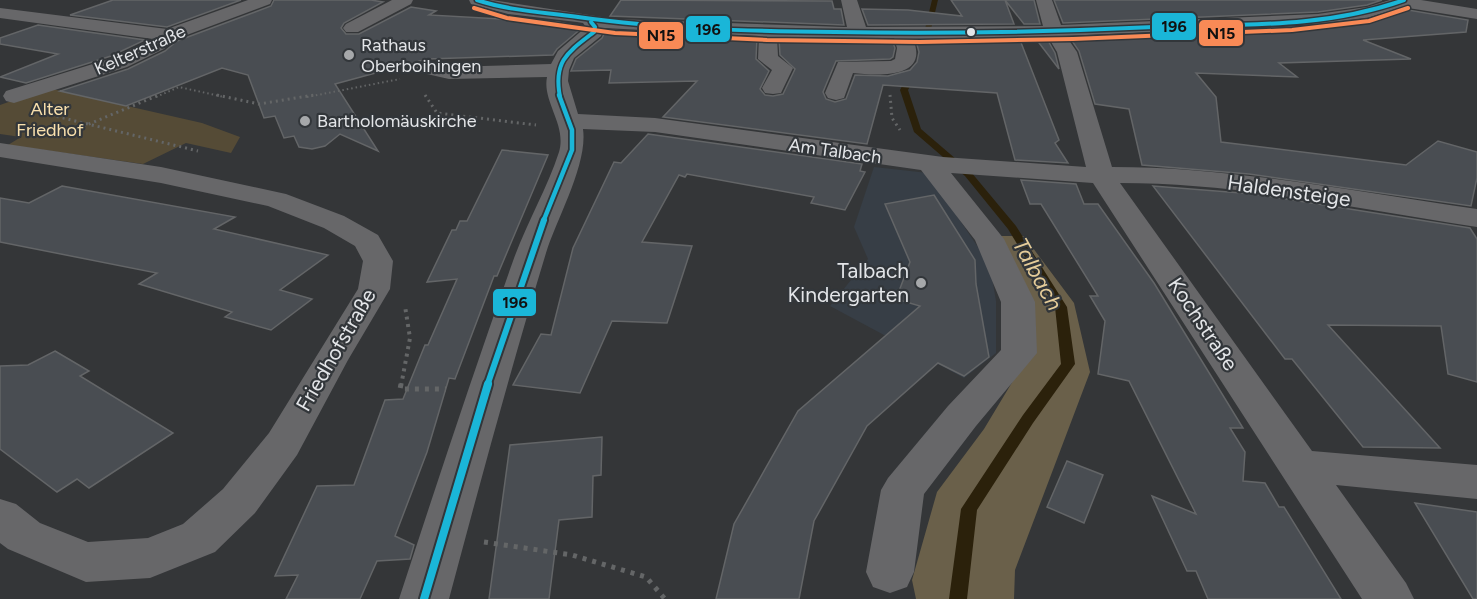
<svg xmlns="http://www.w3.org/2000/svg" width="1477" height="599" viewBox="0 0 1477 599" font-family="Figtree,sans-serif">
  <rect width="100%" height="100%" fill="#343638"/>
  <!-- built -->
  <path fill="#373e46" d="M 874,167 L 928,173 L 990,265 L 996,301 L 996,353 L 964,378 L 830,306 L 868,259 L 854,227 Z"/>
  <!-- green -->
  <path fill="#554b36" d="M 48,88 L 202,123 L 240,137 L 231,153 L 186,143 L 143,164 L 8,145 L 21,137 L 0,134 L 0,105 Z"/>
  <!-- forest -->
  <path fill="#6a604a" d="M 1001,236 L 1024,236 L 1074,303 L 1090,372 L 1015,570 L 1014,599 L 916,599 L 912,580 L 937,492 L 984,429 L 1028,356 Z"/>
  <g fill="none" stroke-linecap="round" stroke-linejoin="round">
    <!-- stream -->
    <g fill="#2b210b" fill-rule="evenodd">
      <path d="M 932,0 L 938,0 L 931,29 L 928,31 L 925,29 Z"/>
      <path d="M 910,72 L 917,74 L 908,90 L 921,129 L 971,172 L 1016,226 L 1067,307 L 1075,364 L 1033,423 L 977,510 L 967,599 L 949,599 L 961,509 L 1023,415 L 1061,364 L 1055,307 L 1008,229 L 965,176 L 914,132 L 900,90 Z"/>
    </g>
  </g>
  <!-- building -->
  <g fill="#494d52" stroke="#636567" stroke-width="1.5">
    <path d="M 113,0 L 241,0 L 167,27 L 70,15 Z"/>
    <path d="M 274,0 L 371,0 L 383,2 L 344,23 L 341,28 L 346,34 L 359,34 L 411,7 L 436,11 L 429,15 L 558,22 L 583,27 L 557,49 L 553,55 L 427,59 L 335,84 L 378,151 L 340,134 L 325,146 L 312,149 L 299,147 L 294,136 L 284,138 L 275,116 L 264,118 L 248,75 L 222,68 L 126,106 L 60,91 L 128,69 L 165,51 L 177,41 L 271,6 Z"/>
    <path d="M 621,0 L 832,1 L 834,9 L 841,9 L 844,25 L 610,16 Z"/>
    <path d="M 951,0 L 1034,0 L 1040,24 L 1024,24 L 1005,0 L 1014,24 L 868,25 L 862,9 L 908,10 L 962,16 Z"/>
    <path d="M 1054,0 L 1382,0 L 1367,5 L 1318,12 L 1063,23 Z"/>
    <path d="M 1402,9 L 1468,20 L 1466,32 L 1363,40 L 1411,59 L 1279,63 L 1297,77 L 1196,73 L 1216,97 L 1221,142 L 1406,165 L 1438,141 L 1477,152 L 1477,178 L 1471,206 L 1249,174 L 1142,165 L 1129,109 L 1095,104 L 1079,51 L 1070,38 L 1318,26 L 1367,20 Z"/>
    <path d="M 38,25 L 145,40 L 111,56 L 26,83 L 0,77 L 58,54 L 0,44 L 0,38 Z"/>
    <path d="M 606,30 L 757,38 L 756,59 L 769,71 L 760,89 L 765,95 L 773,96 L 783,94 L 795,69 L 780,55 L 779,39 L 892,40 L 895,48 L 893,57 L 890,59 L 836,61 L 823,92 L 826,99 L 835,102 L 846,99 L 855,75 L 888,76 L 910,70 L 917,62 L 919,52 L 916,41 L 1020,40 L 1059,140 L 1055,143 L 1068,163 L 1015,160 L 997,93 L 883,85 L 867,144 L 663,117 L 697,81 L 609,83 L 611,70 L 571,71 L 576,59 L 602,38 Z"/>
    <path d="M 1036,39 L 1047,39 L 1055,53 L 1059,69 Z"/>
    <path d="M 648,134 L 862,164 L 860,171 L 865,172 L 845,210 L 811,203 L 814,197 L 687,174 L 685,177 L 679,175 L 642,242 L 692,246 L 667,323 L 612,321 L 580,393 L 513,385 L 541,334 L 551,335 L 573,248 L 614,162 L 621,163 Z"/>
    <path d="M 502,150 L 548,155 L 497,276 L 494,276 L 455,379 L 449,378 L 427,452 L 395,536 L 414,545 L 410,559 L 377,561 L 360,599 L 286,599 L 298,575 L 275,576 L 317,486 L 354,485 L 385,400 L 403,399 L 425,345 L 428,345 L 457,279 L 427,282 L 452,230 L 456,230 L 460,221 L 467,221 Z"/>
    <path d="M 1021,180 L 1076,184 L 1084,204 L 1098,204 L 1154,283 L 1243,428 L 1230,428 L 1245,452 L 1243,481 L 1265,483 L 1279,507 L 1284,507 L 1341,599 L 1208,599 L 1196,571 L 1187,571 L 1152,496 L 1196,514 L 1129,381 L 1098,374 L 1105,321 L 1090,296 L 1098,296 L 1041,204 L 1030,204 Z"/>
    <path d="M 62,186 L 235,217 L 214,229 L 328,255 L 280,290 L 312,299 L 271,330 L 225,317 L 232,312 L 139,284 L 157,273 L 0,242 L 0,198 L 29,203 Z"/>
    <path d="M 1153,186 L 1254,194 L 1470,228 L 1477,239 L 1477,382 L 1448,374 L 1441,326 L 1328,325 L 1440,448 L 1363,447 L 1292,359 L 1285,359 Z"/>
    <path d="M 934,195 L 975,260 L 976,284 L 989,357 L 964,376 L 938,363 L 867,426 L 814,521 L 799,599 L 716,599 L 734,524 L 798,411 L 920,306 L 896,299 L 910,262 L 885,204 Z"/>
    <path d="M 55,351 L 89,371 L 80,376 L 173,433 L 89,488 L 77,479 L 57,492 L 0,449 L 0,366 L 28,365 Z"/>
    <path d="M 602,437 L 601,475 L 593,476 L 592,517 L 559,520 L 549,599 L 489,599 L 510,445 Z"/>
    <path d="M 1067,461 L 1103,475 L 1084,523 L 1047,507 Z"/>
    <path d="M 1415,503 L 1477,512 L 1477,599 L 1473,599 Z"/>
  </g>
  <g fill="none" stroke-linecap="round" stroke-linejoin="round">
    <!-- path-far3 -->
    <g stroke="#646667" stroke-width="2" stroke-dasharray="1.5 3" stroke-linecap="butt">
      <path d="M 382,43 L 402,51"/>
      <path d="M 156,97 L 179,87 L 224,97"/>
      <path d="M 307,97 L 400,79"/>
    </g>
    <!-- path-far2 -->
    <g stroke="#646667" stroke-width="3" stroke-dasharray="2 4" stroke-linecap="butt">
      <path d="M 217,95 L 259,104 L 314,95"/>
      <path d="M 425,95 L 437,113 L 536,125"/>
      <path d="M 890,95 L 892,118 L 900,130"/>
      <path d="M 51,115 L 198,151"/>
      <path d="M 72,131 L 159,95"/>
    </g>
    <!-- path-far1 -->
    <path stroke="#646667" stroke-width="4" stroke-dasharray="3 4.5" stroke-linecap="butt" d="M 401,386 L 410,338 L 405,306"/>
    <!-- path -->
    <g stroke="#646667" stroke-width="5" stroke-dasharray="4 6" stroke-linecap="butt">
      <path d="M 401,384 L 400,389 L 446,389"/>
      <path d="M 484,542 L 572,555 L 646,577 L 665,599"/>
    </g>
    <!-- minor -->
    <g fill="#676769" fill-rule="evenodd">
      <path d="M 248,0 L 272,0 L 270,4 L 176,39 L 164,49 L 127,67 L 14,103 L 6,101 L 3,96 L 6,91 L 112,58 L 153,39 L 0,18 L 0,8 L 167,29 Z"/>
      <path d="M 392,0 L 413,0 L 411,4 L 358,32 L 346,32 L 343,28 L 346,24 Z"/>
      <path d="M 469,0 L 492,0 L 615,19 L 844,27 L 847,27 L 841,0 L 857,0 L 866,27 L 1043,26 L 1036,0 L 1052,0 L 1061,25 L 1318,14 L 1367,7 L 1390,0 L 1421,0 L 1477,9 L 1477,19 L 1402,7 L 1367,18 L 1318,24 L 1066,36 L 1077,52 L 1112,167 C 1234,167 1356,192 1477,209 L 1477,227 C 1359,209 1239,183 1120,183 L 1312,451 L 1477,465 L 1477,499 L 1336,485 L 1406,583 L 1414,599 L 1362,599 L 1093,183 L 951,173 L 1004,239 L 1035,302 L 1037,353 L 976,426 L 924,494 L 914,572 L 907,587 L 890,593 L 873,587 L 866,572 L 881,490 L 888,478 L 948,406 L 1001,350 L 1001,302 L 975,240 L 921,170 L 655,132 L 583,129 C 588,164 557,218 546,253 C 511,368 480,483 449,599 L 399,599 C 436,486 473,373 513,261 C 526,224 547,189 559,152 C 567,125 542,102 547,77 L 449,79 L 418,72 L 415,68 L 418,64 L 425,62 L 449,67 L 551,64 L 558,51 L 586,27 L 583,23 L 577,22 L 508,14 L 471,4 ZM 604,28 L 759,36 L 758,59 L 772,70 L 762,88 L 765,93 L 773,94 L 781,93 L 793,68 L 778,56 L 777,37 L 894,38 L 897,48 L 895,59 L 891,61 L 838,62 L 825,93 L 828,98 L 836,100 L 844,98 L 853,73 C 878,76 930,79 913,39 L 1048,37 L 1057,52 L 1086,167 L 943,157 L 655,118 L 578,114 L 568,81 L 569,70 L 574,58 L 601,36 Z"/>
      <path d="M 0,143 L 161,167 L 286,194 L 344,216 L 378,235 L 393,261 L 390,289 L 348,360 L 297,455 L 255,513 L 215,552 L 150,578 L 86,582 L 8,549 L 0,543 L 0,499 L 16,504 L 40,523 L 88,542 L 148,538 L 183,524 L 223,489 L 269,433 L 358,289 L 363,261 L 355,246 L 324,228 L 268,206 L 161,183 L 0,157 Z"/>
    </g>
    <!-- bus-1-far3 casing -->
    <g stroke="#32363a" stroke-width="7">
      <g id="bus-1-far3">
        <path d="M 477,0 C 510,11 544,12 578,17 C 663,29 750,31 835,32 C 942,34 1048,32 1154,27 C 1238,24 1323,29 1404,0"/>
        <path d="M 560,97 C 553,61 568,52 594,32 L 595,27 L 591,22"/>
      </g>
    </g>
    <!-- bus-1-far2 casing -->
    <g stroke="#32363a" stroke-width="8">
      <path id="bus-1-far2" d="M 543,222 L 572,150 L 572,130 L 559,95"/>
    </g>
    <!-- bus-1-far1 casing -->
    <g stroke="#32363a" stroke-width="10">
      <path id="bus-1-far1" d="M 487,386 L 544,220"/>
    </g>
    <!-- bus-1 casing -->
    <g stroke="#32363a" stroke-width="12">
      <path id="bus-1" d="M 424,599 L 488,384"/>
    </g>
    <!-- bus-2 casing -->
    <g stroke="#32363a" stroke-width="7">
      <path id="bus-2" d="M 474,8 L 507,18 L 615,33 L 767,40 L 920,42 L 1073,39 L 1292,30 L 1369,21 L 1408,8"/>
    </g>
    <!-- bus-1-far3 -->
    <use href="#bus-1-far3" stroke="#1ab6d8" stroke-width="4"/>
    <!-- bus-1-far2 -->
    <use href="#bus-1-far2" stroke="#1ab6d8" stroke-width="4.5"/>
    <!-- bus-1-far1 -->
    <use href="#bus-1-far1" stroke="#1ab6d8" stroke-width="6"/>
    <!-- bus-1 -->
    <use href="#bus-1" stroke="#1ab6d8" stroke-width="8"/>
    <!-- bus-2 -->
    <use href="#bus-2" stroke="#f98a56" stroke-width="4"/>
  </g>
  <!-- markers -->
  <circle fill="#e3e5e8" stroke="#32363a" stroke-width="2" cx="971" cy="32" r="5"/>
  <g fill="#a6a8aa" stroke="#32363a" stroke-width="2">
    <circle cx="349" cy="55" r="6"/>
    <circle cx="305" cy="121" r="6"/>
    <circle cx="921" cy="283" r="6"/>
  </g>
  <g text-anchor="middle" stroke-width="4.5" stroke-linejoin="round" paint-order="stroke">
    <!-- far-poi labels -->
    <g font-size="18" fill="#e3e5e8" stroke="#32363a" text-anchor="start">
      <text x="361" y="51">Rathaus<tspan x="361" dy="21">Oberboihingen</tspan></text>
      <text x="317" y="127">Bartholomäuskirche</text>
    </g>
    <!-- far-street labels -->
    <g font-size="18" fill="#e3e5e8" stroke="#32363a">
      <text transform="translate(140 50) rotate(-24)" y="6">Kelterstraße</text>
      <text transform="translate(835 151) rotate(8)" y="6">Am Talbach</text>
    </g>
    <!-- far-park labels -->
    <g font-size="18" fill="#f9e0ad" stroke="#32363a">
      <text x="50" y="115">Alter<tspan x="50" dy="21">Friedhof</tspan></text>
    </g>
    <!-- street labels -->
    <g font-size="21" fill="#e3e5e8" stroke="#32363a">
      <text transform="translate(1289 191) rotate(8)" y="7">Haldensteige</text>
      <text transform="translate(1203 324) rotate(56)" y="7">Kochstraße</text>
      <text transform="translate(336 350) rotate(-60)" y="7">Friedhofstraße</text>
    </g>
    <!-- poi labels -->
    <g font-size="21" fill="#e3e5e8" stroke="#32363a" text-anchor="end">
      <text x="909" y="278">Talbach<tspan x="909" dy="24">Kindergarten</tspan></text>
    </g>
    <!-- water labels -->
    <g font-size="22" font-style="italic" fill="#e5cc99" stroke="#32363a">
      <text transform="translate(1038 274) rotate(61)" y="8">Talbach</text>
    </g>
  </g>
  <g stroke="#32363a" stroke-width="2">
    <rect x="1151" y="12" width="46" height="29" rx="6" fill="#1ab6d8"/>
    <rect x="685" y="15" width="46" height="28" rx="6" fill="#1ab6d8"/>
    <rect x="1198" y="19" width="46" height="28" rx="6" fill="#f98a56"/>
    <rect x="638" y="21" width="46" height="29" rx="6" fill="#f98a56"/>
    <rect x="492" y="288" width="45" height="29" rx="6" fill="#1ab6d8"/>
  </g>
  <g font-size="16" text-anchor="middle" font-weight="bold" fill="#111">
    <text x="1174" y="32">196</text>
    <text x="708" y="35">196</text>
    <text x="1221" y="39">N15</text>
    <text x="661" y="41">N15</text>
    <text x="515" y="308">196</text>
  </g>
</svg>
